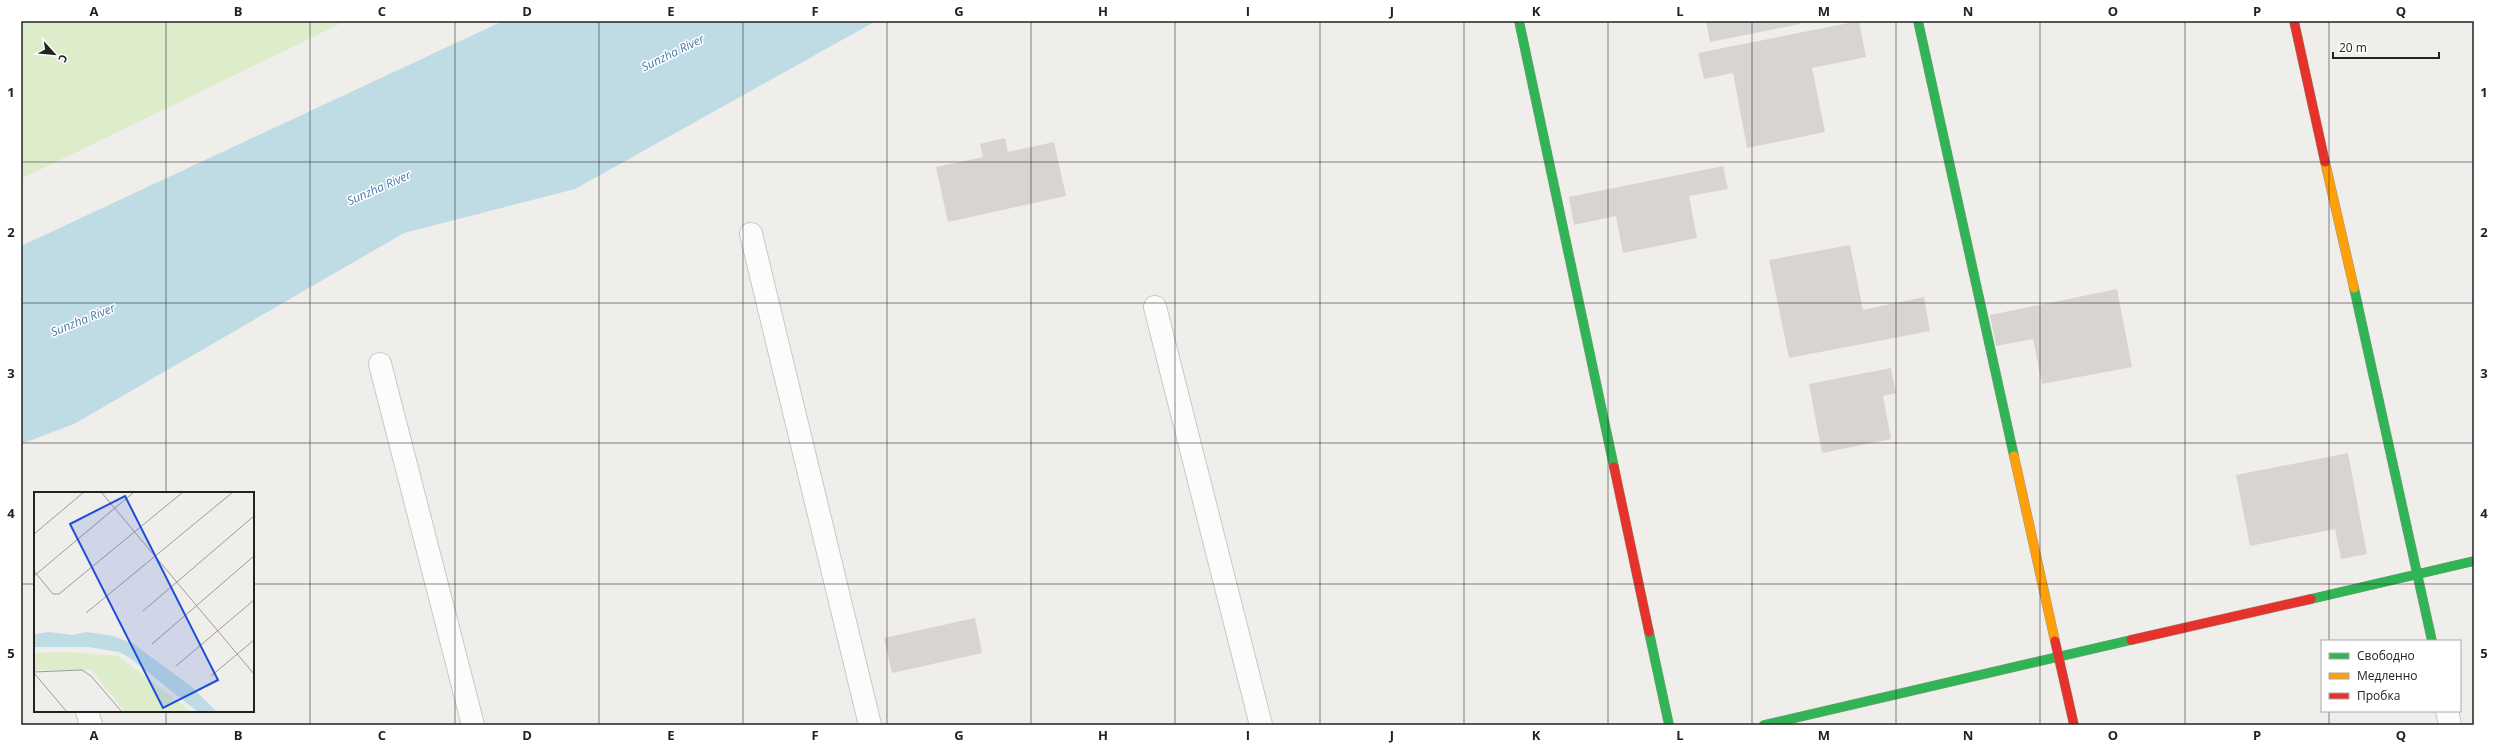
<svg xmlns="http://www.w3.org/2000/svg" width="2495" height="746" viewBox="0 0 2495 746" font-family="'Open Sans',sans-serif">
  <rect width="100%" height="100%" fill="#f0eeeb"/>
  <!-- grass -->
  <path fill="#ddeccb" d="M 21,21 L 346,21 L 21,179 Z"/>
  <!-- water -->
  <path fill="#bfdbe3" d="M 503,21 L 876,21 L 575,189 L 404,233 L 74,424 L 21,444 L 21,246 Z"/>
  <!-- building -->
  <g fill="#d7d4d2">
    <path d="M 1706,21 L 1799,21 L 1800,24 L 1710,42 Z"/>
    <path d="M 1859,21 L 1866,57 L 1812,68 L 1825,132 L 1747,148 L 1733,73 L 1704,79 L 1698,53 Z"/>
    <path d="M 1005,138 L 1008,152 L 1054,142 L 1066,196 L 948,222 L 936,167 L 983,157 L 980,144 Z"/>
    <path d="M 1723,166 L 1728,189 L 1689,196 L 1697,238 L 1623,253 L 1616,216 L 1574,225 L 1569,197 Z"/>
    <path d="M 1850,245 L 1863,310 L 1924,297 L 1930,331 L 1789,358 L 1769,260 Z"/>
    <path d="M 2117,289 L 2132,367 L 2042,384 L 2033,339 L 1996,346 L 1990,315 Z"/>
    <path d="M 1891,368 L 1896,393 L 1883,396 L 1891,439 L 1822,453 L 1809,384 Z"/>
    <path d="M 2348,453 L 2367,554 L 2341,559 L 2335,529 L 2250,546 L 2236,475 Z"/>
    <path d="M 975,618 L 982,653 L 892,673 L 884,638 Z"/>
  </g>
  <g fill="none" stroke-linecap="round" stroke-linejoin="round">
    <!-- street casing -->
    <g stroke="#c9c8c7" stroke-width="24">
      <g id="street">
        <path d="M 751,234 L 870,725"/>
        <path d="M 1155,307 L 1261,725"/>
        <path d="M 380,364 L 473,725"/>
        <path d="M 87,711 L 91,725"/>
        <path d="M 2447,711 L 2450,725"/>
      </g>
    </g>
    <!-- fast casing -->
    <g stroke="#999a82" stroke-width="10">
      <g id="fast">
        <path d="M 1519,21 L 1614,467"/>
        <path d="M 1918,21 L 2014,456"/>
        <path d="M 2354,288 L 2432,641"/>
        <path d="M 2311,599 L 2474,561"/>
        <path d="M 1649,632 L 1669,725"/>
        <path d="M 1764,725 L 2131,640"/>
      </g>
    </g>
    <!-- slow casing -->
    <g stroke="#999a82" stroke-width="10">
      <g id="slow">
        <path d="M 2325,162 L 2354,288"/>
        <path d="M 2014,456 L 2055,641"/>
      </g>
    </g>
    <!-- jam casing -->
    <g stroke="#999a82" stroke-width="10">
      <g id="jam">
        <path d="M 2294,21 L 2325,162"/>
        <path d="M 1614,467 L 1649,632"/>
        <path d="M 2131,640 L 2311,599"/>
        <path d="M 2055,641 L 2074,725"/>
      </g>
    </g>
    <!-- street -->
    <use href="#street" stroke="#fdfcfc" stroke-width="22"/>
    <!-- fast -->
    <use href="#fast" stroke="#30b455" stroke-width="9"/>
    <!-- slow -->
    <use href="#slow" stroke="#ff9f0a" stroke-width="9"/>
    <!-- jam -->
    <use href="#jam" stroke="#e5322d" stroke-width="9"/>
  </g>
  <!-- grid -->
  <path fill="none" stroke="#222" stroke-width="1" stroke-opacity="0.55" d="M 166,21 L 166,493M 310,21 L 310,725M 455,21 L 455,725M 599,21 L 599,725M 743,21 L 743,725M 887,21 L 887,725M 1031,21 L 1031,725M 1175,21 L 1175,725M 1320,21 L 1320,725M 1464,21 L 1464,725M 1608,21 L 1608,725M 1752,21 L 1752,725M 1896,21 L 1896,725M 2040,21 L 2040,725M 2185,21 L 2185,725M 2329,21 L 2329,641M 21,162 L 2474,162M 21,303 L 2474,303M 21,443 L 2474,443M 21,584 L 35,584M 253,584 L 2474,584M 166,711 L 166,725M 2329,711 L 2329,725"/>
  <g text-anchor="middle" stroke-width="3" stroke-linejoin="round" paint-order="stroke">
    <!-- water labels -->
    <g font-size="12" font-style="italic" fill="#4a7aab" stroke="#fff">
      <text transform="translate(673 53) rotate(-26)" y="4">Sunzha River</text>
      <text transform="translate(379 188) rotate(-24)" y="4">Sunzha River</text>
      <text transform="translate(83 320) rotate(-22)" y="4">Sunzha River</text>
    </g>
  </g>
  <!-- overview -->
  <g transform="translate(34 492)">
    <rect width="220" height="220" fill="#f0eeeb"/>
    <path d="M 35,160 L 84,164 L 158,220 L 91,220 L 58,178 L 0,178 L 0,161 Z" fill="#ddeccb"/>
    <path d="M 15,140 L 39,143 L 53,140 L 79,144 L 98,151 L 158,195 L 183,220 L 164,220 L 96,166 L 85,160 L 54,155 L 0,155 L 0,142 Z" fill="#bfdbe3"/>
    <path fill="none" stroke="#9e9c9b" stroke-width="1" d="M 67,0 L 220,182M 0,42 L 50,0M 0,79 L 19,102 L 25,102 L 149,0M 0,84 L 100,0M 109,119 L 220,24M 52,121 L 199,0M 118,152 L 220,64M 142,174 L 220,108M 0,180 L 48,178 L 57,184 L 88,220M 0,181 L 33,220M 177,184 L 220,148"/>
    <path fill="#1d4ed8" fill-opacity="0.15" stroke="#1d4ed8" stroke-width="2" d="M 91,4 L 184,188 L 129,216 L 36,32 Z"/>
    <rect width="220" height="220" fill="none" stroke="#222" stroke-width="2"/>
  </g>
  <!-- border -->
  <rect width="2495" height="746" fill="none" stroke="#ffffff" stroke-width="44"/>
  <!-- legend -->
  <rect x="2321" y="640" width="140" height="72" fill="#ffffff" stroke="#a7a7a7"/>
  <rect x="2329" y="653" width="20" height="6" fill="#30b455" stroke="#a7a7a7"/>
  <text x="2357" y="660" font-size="12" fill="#222222">Свободно</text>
  <rect x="2329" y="673" width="20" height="6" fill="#ff9f0a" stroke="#a7a7a7"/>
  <text x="2357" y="680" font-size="12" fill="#222222">Медленно</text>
  <rect x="2329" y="693" width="20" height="6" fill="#e5322d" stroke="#a7a7a7"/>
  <text x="2357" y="700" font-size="12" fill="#222222">Пробка</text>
  <!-- north arrow -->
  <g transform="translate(54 54) rotate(117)" stroke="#ffffff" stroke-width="3" paint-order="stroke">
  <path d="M0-3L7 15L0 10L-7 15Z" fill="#222222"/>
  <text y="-6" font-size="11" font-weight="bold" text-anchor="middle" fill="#222222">С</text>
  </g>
  <!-- scale -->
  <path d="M2333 52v6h106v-6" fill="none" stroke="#222222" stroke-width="2"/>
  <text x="2339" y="52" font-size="12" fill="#222222" stroke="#ffffff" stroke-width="3" paint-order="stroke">20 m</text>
  <rect x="22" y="22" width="2451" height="702" fill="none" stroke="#222" stroke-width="1.5"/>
  <g font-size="13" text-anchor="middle" font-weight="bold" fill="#222">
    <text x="94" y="16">A</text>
    <text x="238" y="16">B</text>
    <text x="382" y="16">C</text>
    <text x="527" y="16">D</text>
    <text x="671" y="16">E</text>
    <text x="815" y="16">F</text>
    <text x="959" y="16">G</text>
    <text x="1103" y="16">H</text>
    <text x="1248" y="16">I</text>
    <text x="1392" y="16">J</text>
    <text x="1536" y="16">K</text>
    <text x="1680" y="16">L</text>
    <text x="1824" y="16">M</text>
    <text x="1968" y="16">N</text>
    <text x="2113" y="16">O</text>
    <text x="2257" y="16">P</text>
    <text x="2401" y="16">Q</text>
    <text x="11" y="97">1</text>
    <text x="2484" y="97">1</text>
    <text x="11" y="237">2</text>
    <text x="2484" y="237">2</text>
    <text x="11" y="378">3</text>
    <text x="2484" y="378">3</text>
    <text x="11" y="518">4</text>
    <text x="2484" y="518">4</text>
    <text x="11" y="658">5</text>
    <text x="2484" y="658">5</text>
    <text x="94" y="740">A</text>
    <text x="238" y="740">B</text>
    <text x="382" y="740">C</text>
    <text x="527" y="740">D</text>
    <text x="671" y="740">E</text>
    <text x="815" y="740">F</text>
    <text x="959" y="740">G</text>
    <text x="1103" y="740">H</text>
    <text x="1248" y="740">I</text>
    <text x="1392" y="740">J</text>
    <text x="1536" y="740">K</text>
    <text x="1680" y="740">L</text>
    <text x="1824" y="740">M</text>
    <text x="1968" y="740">N</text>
    <text x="2113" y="740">O</text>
    <text x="2257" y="740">P</text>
    <text x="2401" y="740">Q</text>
  </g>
</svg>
